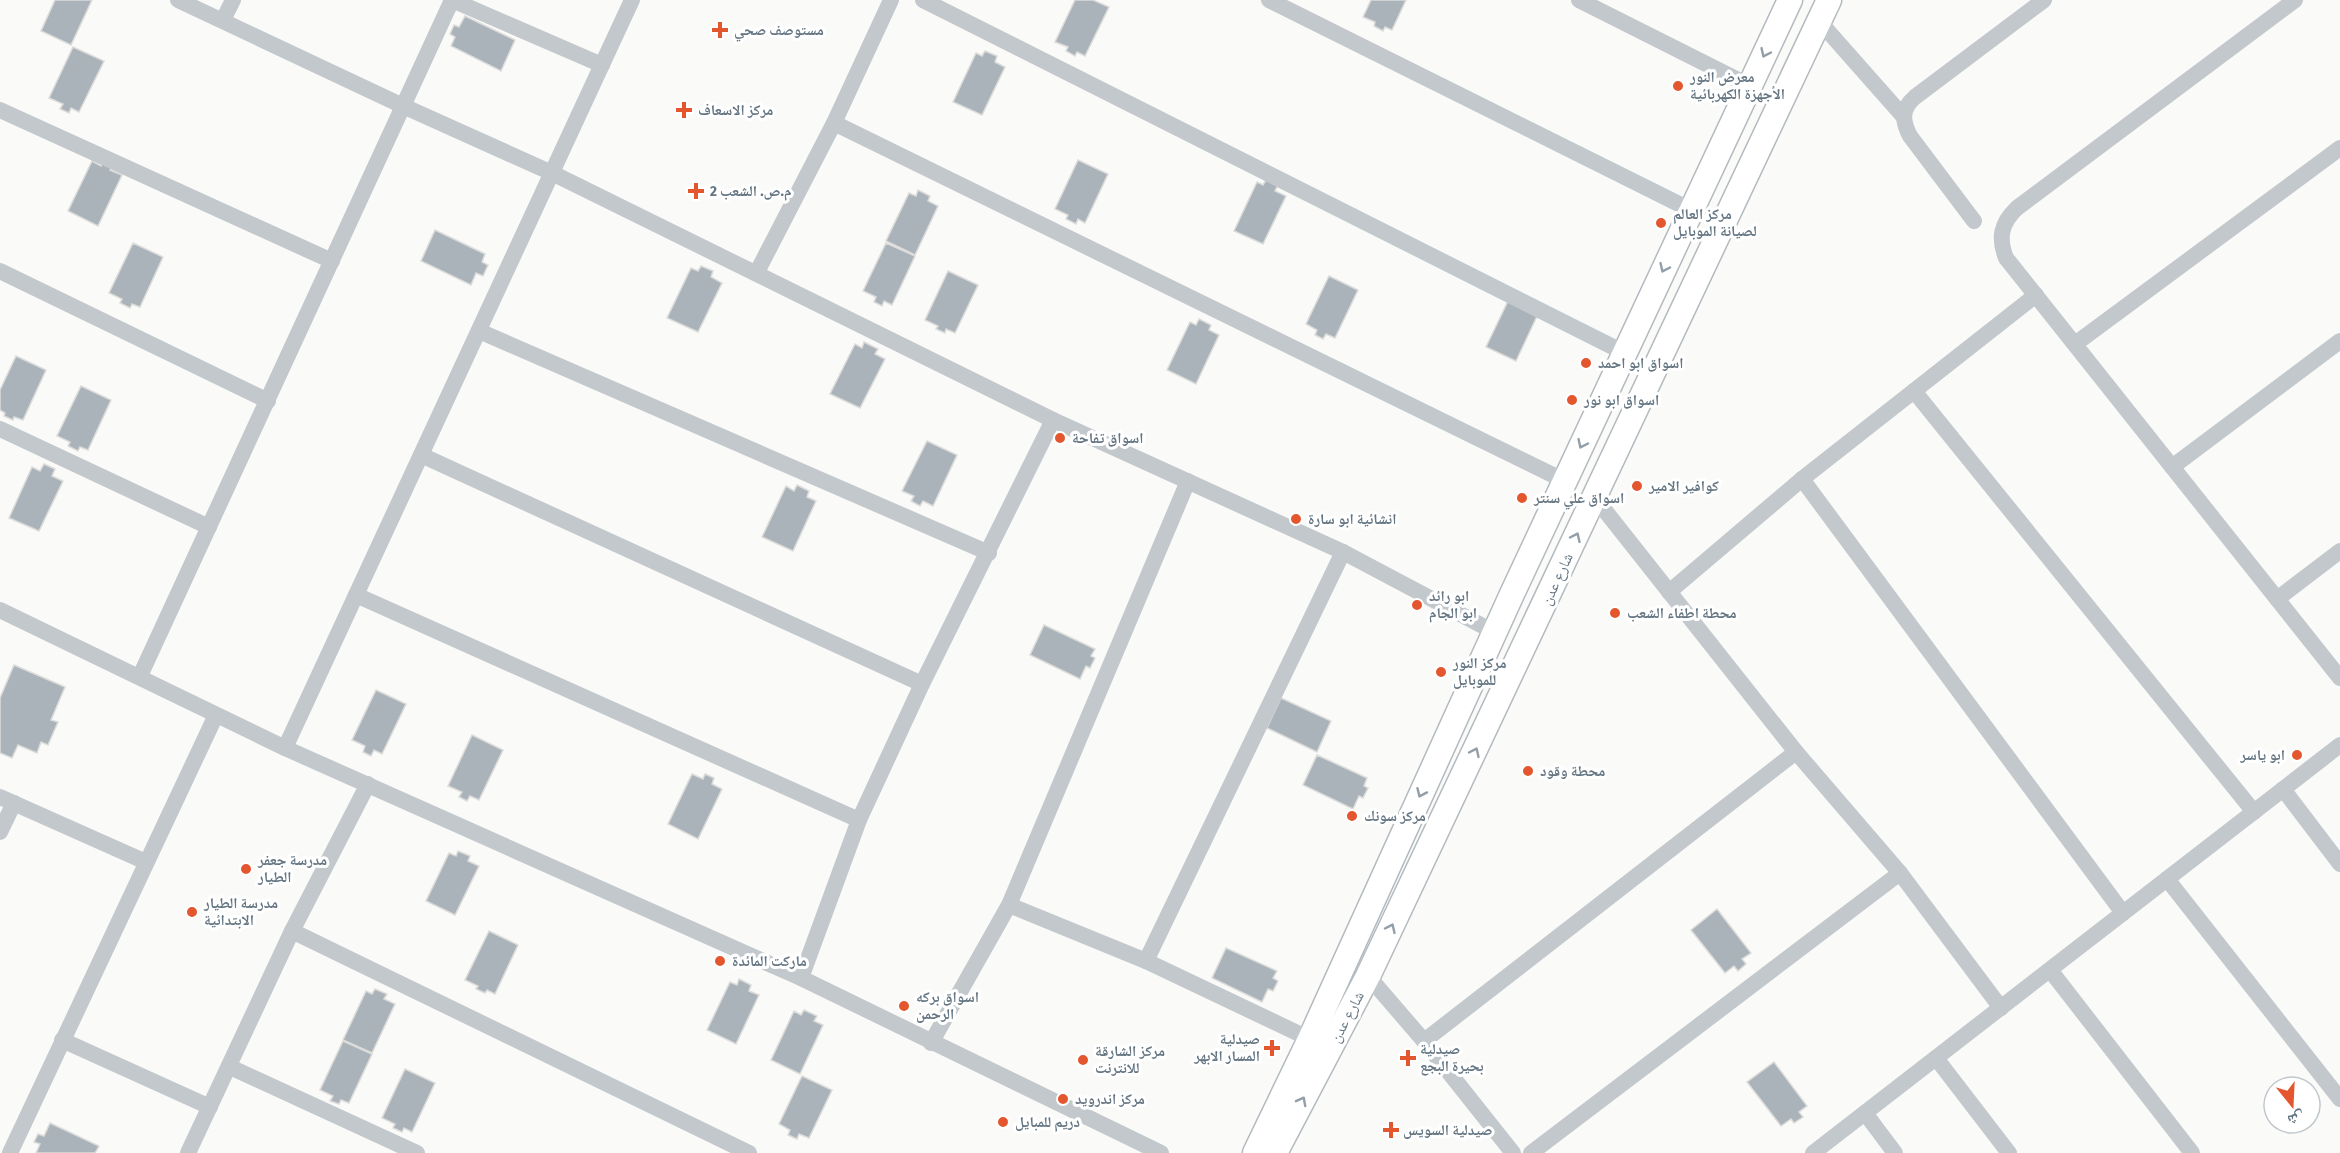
<svg xmlns="http://www.w3.org/2000/svg" width="2340" height="1153" viewBox="0 0 2340 1153" font-family="'Fira Sans Condensed','Noto Naskh Arabic',sans-serif">
  <rect width="100%" height="100%" fill="#fafaf8"/>
  <!-- building -->
  <g fill="#aab3b9" stroke="#dcdcda" stroke-width="1.5">
    <path d="M 55,0 L 92,0 L 71,45 L 41,31 Z"/>
    <path d="M 1075,0 L 1093,0 L 1109,7 L 1085,56 L 1077,52 L 1075,56 L 1066,51 L 1068,47 L 1055,42 Z"/>
    <path d="M 1371,0 L 1406,0 L 1392,30 L 1385,27 L 1383,31 L 1374,26 L 1375,22 L 1363,17 Z"/>
    <path d="M 465,16 L 515,40 L 501,71 L 451,46 L 455,37 L 450,34 L 454,25 L 459,27 Z"/>
    <path d="M 73,47 L 104,61 L 79,112 L 71,108 L 69,113 L 60,109 L 63,104 L 49,98 Z"/>
    <path d="M 985,51 L 997,56 L 995,62 L 1005,67 L 982,115 L 953,102 L 976,53 L 982,56 Z"/>
    <path d="M 104,159 L 113,164 L 110,170 L 122,175 L 98,226 L 68,211 L 92,161 L 101,166 Z"/>
    <path d="M 1078,160 L 1108,174 L 1085,223 L 1078,219 L 1076,224 L 1066,219 L 1068,215 L 1055,209 Z"/>
    <path d="M 1266,180 L 1278,185 L 1275,191 L 1286,196 L 1263,244 L 1234,231 L 1257,182 L 1263,185 Z"/>
    <path d="M 918,190 L 930,196 L 928,201 L 938,206 L 915,255 L 886,241 L 909,193 L 916,196 Z"/>
    <path d="M 435,230 L 485,254 L 482,262 L 488,265 L 483,276 L 476,273 L 471,285 L 421,261 Z"/>
    <path d="M 133,243 L 163,257 L 140,307 L 132,304 L 130,308 L 120,303 L 122,299 L 109,293 Z"/>
    <path d="M 886,243 L 915,256 L 892,305 L 884,301 L 882,306 L 874,302 L 876,297 L 863,291 Z"/>
    <path d="M 701,266 L 713,271 L 711,277 L 722,283 L 698,332 L 667,318 L 691,268 L 698,271 Z"/>
    <path d="M 948,271 L 978,285 L 955,333 L 946,329 L 945,333 L 936,329 L 938,326 L 925,320 Z"/>
    <path d="M 1329,276 L 1358,290 L 1335,338 L 1326,334 L 1323,339 L 1315,335 L 1317,330 L 1306,324 Z"/>
    <path d="M 1509,299 L 1539,312 L 1516,361 L 1486,347 Z"/>
    <path d="M 1199,319 L 1211,325 L 1209,330 L 1219,335 L 1196,384 L 1167,370 L 1190,322 L 1196,325 Z"/>
    <path d="M 864,342 L 878,349 L 875,354 L 885,359 L 860,408 L 830,394 L 855,344 L 862,348 Z"/>
    <path d="M 16,356 L 46,370 L 23,420 L 14,417 L 13,420 L 4,416 L 5,413 L 0,410 L 0,390 Z"/>
    <path d="M 81,386 L 111,400 L 88,450 L 80,447 L 78,451 L 68,446 L 70,442 L 57,436 Z"/>
    <path d="M 927,441 L 957,455 L 933,506 L 923,501 L 920,506 L 911,501 L 914,496 L 902,491 Z"/>
    <path d="M 44,464 L 55,469 L 52,476 L 63,481 L 39,531 L 9,518 L 32,467 L 40,471 Z"/>
    <path d="M 797,485 L 809,491 L 807,497 L 816,501 L 793,551 L 762,537 L 786,486 L 794,491 Z"/>
    <path d="M 1044,625 L 1095,649 L 1091,656 L 1095,658 L 1090,668 L 1086,666 L 1080,679 L 1030,655 Z"/>
    <path d="M 14,665 L 65,687 L 51,720 L 58,722 L 48,745 L 41,742 L 37,753 L 18,745 L 12,758 L 0,753 L 0,698 Z"/>
    <path d="M 376,690 L 406,704 L 382,754 L 374,750 L 371,756 L 363,752 L 365,746 L 352,740 Z"/>
    <path d="M 1281,698 L 1331,721 L 1317,752 L 1267,728 Z"/>
    <path d="M 472,735 L 503,750 L 479,800 L 470,796 L 467,801 L 459,797 L 462,792 L 448,786 Z"/>
    <path d="M 1317,755 L 1367,778 L 1364,786 L 1368,788 L 1363,798 L 1359,796 L 1353,809 L 1303,785 Z"/>
    <path d="M 692,774 L 703,779 L 705,774 L 714,778 L 712,784 L 722,789 L 698,839 L 668,824 Z"/>
    <path d="M 458,851 L 470,856 L 468,861 L 479,866 L 455,915 L 426,901 L 449,853 L 456,856 Z"/>
    <path d="M 1717,909 L 1751,953 L 1742,959 L 1746,964 L 1738,971 L 1734,966 L 1725,973 L 1691,930 Z"/>
    <path d="M 489,931 L 518,945 L 495,994 L 487,990 L 485,993 L 476,989 L 478,986 L 465,980 Z"/>
    <path d="M 1226,948 L 1277,971 L 1273,978 L 1278,981 L 1273,991 L 1268,989 L 1262,1002 L 1212,978 Z"/>
    <path d="M 739,979 L 751,985 L 749,991 L 759,995 L 736,1044 L 707,1030 L 730,982 L 737,985 Z"/>
    <path d="M 375,989 L 387,994 L 384,999 L 395,1004 L 372,1053 L 343,1040 L 366,991 L 372,994 Z"/>
    <path d="M 804,1010 L 817,1016 L 814,1021 L 823,1025 L 800,1074 L 771,1060 L 794,1011 L 801,1015 Z"/>
    <path d="M 343,1041 L 372,1054 L 349,1103 L 341,1100 L 339,1104 L 330,1101 L 333,1096 L 320,1090 Z"/>
    <path d="M 1774,1062 L 1807,1106 L 1799,1112 L 1803,1117 L 1794,1123 L 1791,1119 L 1781,1126 L 1747,1082 Z"/>
    <path d="M 405,1069 L 435,1083 L 412,1132 L 404,1128 L 402,1132 L 393,1128 L 395,1124 L 382,1118 Z"/>
    <path d="M 802,1076 L 832,1090 L 809,1138 L 799,1134 L 797,1139 L 788,1135 L 790,1130 L 779,1124 Z"/>
    <path d="M 50,1123 L 99,1146 L 95,1153 L 36,1153 L 40,1144 L 34,1142 L 38,1134 L 44,1136 Z"/>
  </g>
  <g fill="none" stroke-linecap="round" stroke-linejoin="round">
    <!-- secondary casing -->
    <g stroke="#b3babf" stroke-width="27">
      <g id="secondary">
        <path d="M 1255,1153 L 1310,1039 L 1512,594 L 1790,0"/>
        <path d="M 1275,1153 L 1368,976 L 1829,0"/>
      </g>
    </g>
    <!-- street -->
    <g stroke="#c3c8cc" stroke-width="16">
      <path d="M 178,0 L 403,106 L 552,173 L 1053,420 L 1343,552 L 1494,632"/>
      <path d="M 452,0 L 602,65"/>
      <path d="M 923,0 L 1625,353"/>
      <path d="M 1269,0 L 1691,210"/>
      <path d="M 1579,0 L 1750,86"/>
      <path d="M 2295,0 L 2017,208 C 2001,223 1998,238 2006,258 L 2340,678"/>
      <path d="M 223,20 L 233,0"/>
      <path d="M 1819,21 L 1903,116"/>
      <path d="M 0,110 L 332,261"/>
      <path d="M 834,123 L 1565,481"/>
      <path d="M 1974,221 L 1910,136 C 1902,121 1901,109 1915,97 L 2044,0"/>
      <path d="M 0,271 L 268,401"/>
      <path d="M 757,272 L 834,123 L 891,0"/>
      <path d="M 479,331 L 989,553"/>
      <path d="M 2075,344 L 2340,148"/>
      <path d="M 1914,391 L 2254,812"/>
      <path d="M 0,429 L 209,527"/>
      <path d="M 421,455 L 922,684"/>
      <path d="M 2172,467 L 2340,341"/>
      <path d="M 1802,479 L 2123,913"/>
      <path d="M 1595,498 L 1796,752 L 1900,873 L 2001,1008"/>
      <path d="M 1669,592 L 1802,479 L 2036,295"/>
      <path d="M 356,595 L 859,820"/>
      <path d="M 2277,599 L 2340,551"/>
      <path d="M 0,610 L 285,748 L 801,978 L 1161,1153"/>
      <path d="M 140,676 L 452,0"/>
      <path d="M 285,748 L 632,0"/>
      <path d="M 2283,789 L 2340,864"/>
      <path d="M 0,797 L 146,862"/>
      <path d="M 0,832 L 14,803"/>
      <path d="M 2167,879 L 2340,1099"/>
      <path d="M 1009,905 L 1146,961 L 1310,1039"/>
      <path d="M 292,931 L 749,1153"/>
      <path d="M 1146,961 L 1343,552"/>
      <path d="M 2050,970 L 2192,1153"/>
      <path d="M 1368,976 L 1424,1041 L 1513,1153"/>
      <path d="M 801,978 L 859,820 L 922,684 L 1053,420"/>
      <path d="M 62,1040 L 210,1107"/>
      <path d="M 1424,1041 L 1796,752"/>
      <path d="M 931,1043 L 1009,905 L 1188,481"/>
      <path d="M 1936,1058 L 2009,1153"/>
      <path d="M 230,1067 L 417,1153"/>
      <path d="M 1865,1113 L 1895,1153"/>
      <path d="M 10,1153 L 216,715"/>
      <path d="M 188,1153 L 292,931 L 368,784"/>
      <path d="M 1531,1153 L 1900,873"/>
      <path d="M 1813,1153 L 2340,745"/>
    </g>
    <!-- secondary -->
    <use href="#secondary" stroke="#fff" stroke-width="24"/>
  </g>
  <!-- one-way arrows -->
  <defs><path id="oneway-chevron" d="M-2-3.5L2.5 0L-2 3.5" fill="none" stroke-width="1.6" stroke-linecap="round" stroke-linejoin="round" transform="scale(1.5)"/></defs>
  <g stroke="#939fa8">
    <use href="#oneway-chevron" transform="translate(1765 53) rotate(115)"/>
    <use href="#oneway-chevron" transform="translate(1664 268) rotate(115)"/>
    <use href="#oneway-chevron" transform="translate(1582 444) rotate(115)"/>
    <use href="#oneway-chevron" transform="translate(1576 537) rotate(-65)"/>
    <use href="#oneway-chevron" transform="translate(1475 752) rotate(-65)"/>
    <use href="#oneway-chevron" transform="translate(1421 793) rotate(114)"/>
    <use href="#oneway-chevron" transform="translate(1391 928) rotate(-65)"/>
    <use href="#oneway-chevron" transform="translate(1302 1101) rotate(-62)"/>
  </g>
  <!-- markers -->
  <g fill="#e4572e" stroke="#fff" stroke-width="2">
    <path d="M717 21h6v6h6v6h-6v6h-6v-6h-6v-6h6z"/>
    <circle cx="1678" cy="86" r="6"/>
    <path d="M681 101h6v6h6v6h-6v6h-6v-6h-6v-6h6z"/>
    <path d="M693 182h6v6h6v6h-6v6h-6v-6h-6v-6h6z"/>
    <circle cx="1661" cy="223" r="6"/>
    <circle cx="1586" cy="363" r="6"/>
    <circle cx="1572" cy="400" r="6"/>
    <circle cx="1060" cy="438" r="6"/>
    <circle cx="1637" cy="486" r="6"/>
    <circle cx="1522" cy="498" r="6"/>
    <circle cx="1296" cy="519" r="6"/>
    <circle cx="1417" cy="605" r="6"/>
    <circle cx="1615" cy="613" r="6"/>
    <circle cx="1441" cy="672" r="6"/>
    <circle cx="2297" cy="755" r="6"/>
    <circle cx="1528" cy="771" r="6"/>
    <circle cx="1352" cy="816" r="6"/>
    <circle cx="246" cy="869" r="6"/>
    <circle cx="192" cy="912" r="6"/>
    <circle cx="720" cy="961" r="6"/>
    <circle cx="904" cy="1006" r="6"/>
    <path d="M1269 1039h6v6h6v6h-6v6h-6v-6h-6v-6h6z"/>
    <path d="M1405 1049h6v6h6v6h-6v6h-6v-6h-6v-6h6z"/>
    <circle cx="1083" cy="1060" r="6"/>
    <circle cx="1063" cy="1099" r="6"/>
    <circle cx="1003" cy="1122" r="6"/>
    <path d="M1388 1121h6v6h6v6h-6v6h-6v-6h-6v-6h6z"/>
  </g>
  <g text-anchor="middle" stroke-width="6" stroke-linejoin="round" paint-order="stroke">
    <!-- poi labels -->
    <g font-size="15" font-weight="bold" fill="#657683" stroke="#fff" text-anchor="start">
      <text x="734" y="35">مستوصف صحي</text>
      <text x="1690" y="82">معرض النور<tspan x="1690" dy="17">الأجهزة الكهربائية</tspan></text>
      <text x="698" y="115">مركز الاسعاف</text>
      <text x="710" y="196">م.ص. الشعب 2</text>
      <text x="1673" y="219">مركز العالم<tspan x="1673" dy="17">لصيانة الموبايل</tspan></text>
      <text x="1598" y="368">اسواق ابو احمد</text>
      <text x="1584" y="405">اسواق ابو نور</text>
      <text x="1072" y="443">اسواق تفاحة</text>
      <text x="1649" y="491">كوافير الامير</text>
      <text x="1534" y="503">اسواق علي سنتر</text>
      <text x="1308" y="524">انشائية ابو سارة</text>
      <text x="1429" y="601">ابو رائد<tspan x="1429" dy="17">ابو الجام</tspan></text>
      <text x="1627" y="618">محطة اطفاء الشعب</text>
      <text x="1453" y="668">مركز النور<tspan x="1453" dy="17">للموبايل</tspan></text>
      <text x="2285" y="760" text-anchor="end">ابو ياسر</text>
      <text x="1540" y="776">محطة وقود</text>
      <text x="1364" y="821">مركز سونك</text>
      <text x="258" y="865">مدرسة جعفر<tspan x="258" dy="17">الطيار</tspan></text>
      <text x="204" y="908">مدرسة الطيار<tspan x="204" dy="17">الابتدائية</tspan></text>
      <text x="732" y="966">ماركت المائدة</text>
      <text x="916" y="1002">اسواق بركه<tspan x="916" dy="17">الرحمن</tspan></text>
      <text x="1260" y="1044" text-anchor="end">صيدلية<tspan x="1260" dy="17">المسار الابهر</tspan></text>
      <text x="1420" y="1054">صيدلية<tspan x="1420" dy="17">بحيرة البجع</tspan></text>
      <text x="1095" y="1056">مركز الشارقة<tspan x="1095" dy="17">للانترنت</tspan></text>
      <text x="1075" y="1104">مركز اندرويد</text>
      <text x="1015" y="1127">دريم للمبايل</text>
      <text x="1403" y="1135">صيدلية السويس</text>
    </g>
    <!-- street labels -->
    <g font-size="15" fill="#657683" stroke="#fff">
      <text transform="translate(1557 579) rotate(-65)" y="5">شارع عدن</text>
      <text transform="translate(1347 1017) rotate(-62)" y="5">شارع عدن</text>
    </g>
  </g>
  <!-- north arrow -->
  <g transform="translate(2292 1105) rotate(162)"><circle r="28" fill="#ffffff" stroke="#c1c8cd" stroke-width="1.5"/>
  <path d="M0-4.5L10 22L0 15L-10 22Z" fill="#e4572e"/>
  <text y="-9" font-size="16" font-weight="bold" text-anchor="middle" fill="#657683">ش</text>
  </g>
</svg>
